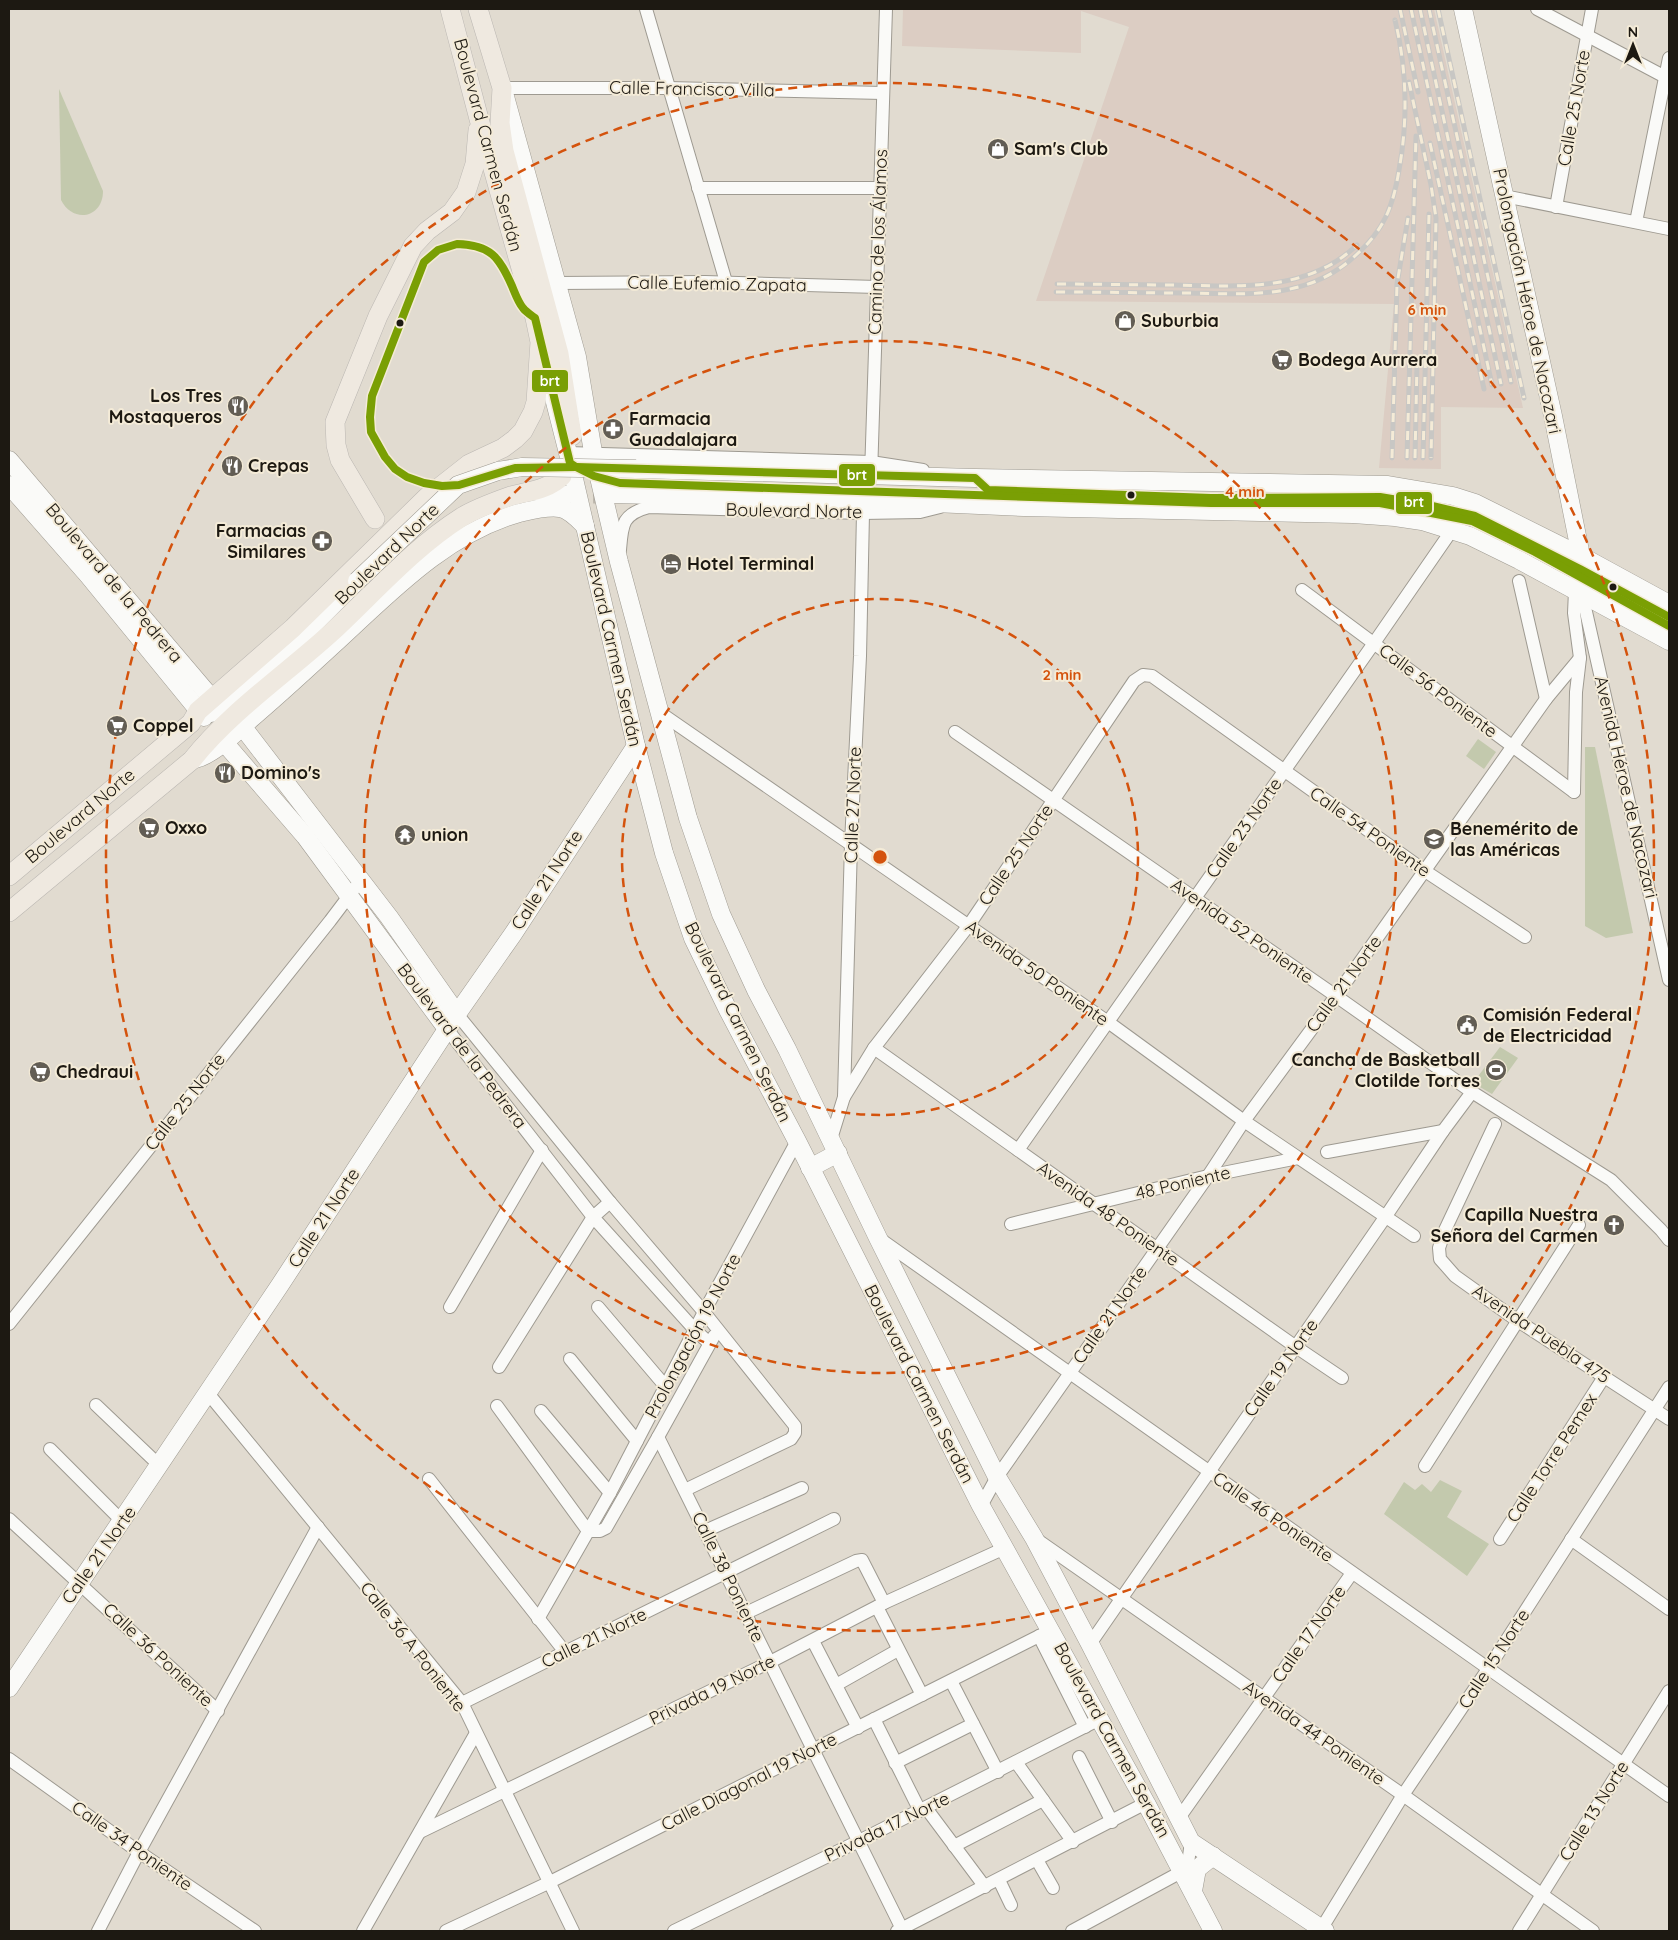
<svg xmlns="http://www.w3.org/2000/svg" width="1678" height="1940" viewBox="0 0 1678 1940" font-family="Quicksand,sans-serif">
  <rect width="100%" height="100%" fill="#e1dbd0"/>
  <!-- industrial -->
  <path fill="#dccdc3" d="M 903,9 L 1434,9 L 1523,408 L 1441,407 L 1441,469 L 1379,468 L 1394,304 L 1036,301 L 1129,27 L 1081,11 L 1081,53 L 902,46 Z"/>
  <!-- green -->
  <g fill="#c3c9ad">
    <path d="M 59,89 L 103,191 C 103,218 73,224 61,200 Z"/>
    <path d="M 1478,739 L 1496,752 L 1484,769 L 1466,756 Z"/>
    <path d="M 1585,747 L 1595,747 L 1633,933 L 1606,938 L 1585,926 Z"/>
    <path d="M 1500,1047 L 1518,1058 L 1492,1094 L 1473,1083 Z"/>
    <path d="M 1440,1480 L 1462,1491 L 1447,1517 L 1489,1544 L 1467,1576 L 1384,1514 L 1404,1482 L 1415,1490 L 1422,1484 L 1431,1492 Z"/>
  </g>
  <g fill="none" stroke-linecap="round" stroke-linejoin="round">
    <!-- secondary-tunnel -->
    <path stroke="#bab4aa" stroke-width="18" stroke-dasharray="18 9" stroke-linecap="butt" d="M 566,495 L 613,494"/>
    <!-- street casing -->
    <g stroke="#9e9a91" stroke-width="14">
      <g id="street">
        <path d="M 646,9 L 726,282"/>
        <path d="M 1537,9 L 1669,79"/>
        <path d="M 502,88 L 668,88 L 883,93"/>
        <path d="M 698,188 L 881,188"/>
        <path d="M 1504,196 L 1669,229"/>
        <path d="M 1556,207 L 1592,9"/>
        <path d="M 1636,222 L 1669,58"/>
        <path d="M 557,283 L 705,282 L 877,287"/>
        <path d="M 568,453 L 871,462 L 923,470"/>
        <path d="M 871,475 L 886,9"/>
        <path d="M 620,550 C 622,525 622,514 649,507 L 863,513 L 920,512 L 940,507"/>
        <path d="M 1519,581 L 1546,699"/>
        <path d="M 1302,590 L 1574,792"/>
        <path d="M 1582,594 L 1669,980"/>
        <path d="M 659,712 L 1108,1022 L 1244,1121 L 1414,1236"/>
        <path d="M 955,732 L 1336,996 L 1472,1092 L 1611,1180 L 1661,1230 L 1669,1240"/>
        <path d="M 1574,792 L 1576,692 L 1580,658 L 1574,613 L 1575,591"/>
        <path d="M 457,1014 L 610,1202 L 704,1312 L 795,1426 L 795,1433 L 791,1439 L 685,1490"/>
        <path d="M 447,1029 L 593,1217 L 695,1330 L 709,1343"/>
        <path d="M 874,1048 L 1296,1347 L 1342,1378"/>
        <path d="M 844,1097 L 851,844 L 860,656 L 863,513"/>
        <path d="M 1495,1124 L 1445,1230 L 1439,1248 L 1440,1259 L 1455,1276 L 1518,1321 L 1669,1419"/>
        <path d="M 831,1139 L 844,1097 L 874,1048 L 969,925 L 1134,681 L 1143,675 L 1152,676 L 1425,871 L 1525,937"/>
        <path d="M 1018,1150 L 1374,643 L 1452,530"/>
        <path d="M 1327,1152 L 1443,1131"/>
        <path d="M 1011,1224 L 1208,1176 L 1298,1158"/>
        <path d="M 880,1239 L 1669,1796"/>
        <path d="M 450,1307 L 542,1150"/>
        <path d="M 598,1307 L 666,1387"/>
        <path d="M 9,1324 L 330,921 L 361,880"/>
        <path d="M 570,1359 L 637,1441"/>
        <path d="M 499,1367 L 593,1217 L 610,1202"/>
        <path d="M 207,1392 L 462,1703 L 573,1931"/>
        <path d="M 96,1405 L 159,1465"/>
        <path d="M 497,1406 L 588,1531"/>
        <path d="M 541,1411 L 610,1493"/>
        <path d="M 658,1437 L 903,1931"/>
        <path d="M 50,1449 L 122,1521"/>
        <path d="M 1425,1466 L 1579,1225"/>
        <path d="M 429,1479 L 565,1652"/>
        <path d="M 981,1506 L 997,1477 L 1208,1176 L 1244,1121 L 1336,996 L 1546,699 L 1580,658"/>
        <path d="M 9,1519 L 218,1711"/>
        <path d="M 588,1531 L 600,1531 L 606,1528 L 658,1437 L 714,1336"/>
        <path d="M 705,1531 L 802,1488"/>
        <path d="M 1036,1539 L 1403,1795 L 1593,1931"/>
        <path d="M 1500,1539 L 1604,1377"/>
        <path d="M 1571,1539 L 1669,1609"/>
        <path d="M 877,1607 L 922,1695"/>
        <path d="M 746,1613 L 856,1561 L 862,1560 L 884,1603"/>
        <path d="M 538,1619 L 610,1493 L 704,1312 L 797,1141"/>
        <path d="M 1039,1636 L 1085,1727"/>
        <path d="M 813,1641 L 858,1728"/>
        <path d="M 1090,1644 L 1386,1216 L 1443,1131 L 1472,1092"/>
        <path d="M 951,1681 L 998,1772"/>
        <path d="M 836,1685 L 898,1650"/>
        <path d="M 462,1703 L 834,1519"/>
        <path d="M 874,1719 L 920,1811"/>
        <path d="M 1079,1757 L 1112,1822"/>
        <path d="M 9,1759 L 139,1852 L 255,1931"/>
        <path d="M 1016,1762 L 1073,1842"/>
        <path d="M 895,1763 L 973,1724"/>
        <path d="M 926,1808 L 985,1887"/>
        <path d="M 1179,1818 L 1352,1573"/>
        <path d="M 420,1832 L 770,1662 L 884,1603 L 1005,1548"/>
        <path d="M 954,1846 L 1043,1800"/>
        <path d="M 1037,1860 L 1053,1888"/>
        <path d="M 999,1880 L 1011,1905"/>
        <path d="M 98,1931 L 139,1852 L 318,1527"/>
        <path d="M 363,1931 L 476,1733"/>
        <path d="M 446,1931 L 548,1883 L 1051,1630"/>
        <path d="M 674,1931 L 859,1841 L 1100,1719"/>
        <path d="M 897,1931 L 1146,1803"/>
        <path d="M 1072,1931 L 1183,1871 L 1188,1863 L 1191,1842"/>
        <path d="M 1320,1931 L 1403,1795 L 1488,1669 L 1669,1387"/>
        <path d="M 1519,1931 L 1669,1691"/>
      </g>
    </g>
    <!-- secondary casing -->
    <g stroke="#9e9a91" stroke-width="19">
      <g id="secondary">
        <path d="M 1463,9 L 1553,416 L 1581,556 L 1579,576 L 1582,594"/>
        <path d="M 504,93 L 577,357 L 593,452 L 619,562 L 688,818 L 721,914 L 756,990 L 787,1049 L 878,1238 L 997,1477 L 1034,1538 L 1090,1644 L 1191,1842 L 1325,1931"/>
        <path d="M 541,347 L 568,453 L 636,746 L 664,853 L 693,938 L 728,1010 L 797,1141 L 981,1506 L 1146,1803 L 1213,1931"/>
        <path d="M 9,460 L 219,707"/>
        <path d="M 636,469 L 975,478 L 1388,485 L 1453,496 L 1475,503 L 1581,556 L 1669,604"/>
        <path d="M 9,485 L 88,575 L 204,717"/>
        <path d="M 532,491 L 566,495"/>
        <path d="M 613,494 L 867,500 L 1024,507 L 1353,514 L 1395,517 L 1422,521 L 1470,536 L 1519,560 L 1669,641"/>
        <path d="M 211,713 L 299,639 L 357,581"/>
        <path d="M 242,726 L 389,917 L 457,1014"/>
        <path d="M 223,741 L 305,836 L 447,1029"/>
        <path d="M 195,759 C 214,755 238,730 253,717 C 280,694 306,670 332,646 C 389,594 443,535 519,513 C 532,510 547,506 560,508 C 570,510 578,519 585,526"/>
        <path d="M 810,1168 L 838,1153"/>
        <path d="M 9,1688 L 280,1285 L 457,1014 L 513,934 L 636,746"/>
        <path d="M 1193,1891 L 1197,1869 L 1213,1856"/>
      </g>
    </g>
    <!-- primary casing -->
    <g stroke="#bbb7b2" stroke-width="20">
      <g id="primary">
        <path d="M 478,9 L 502,88 L 500,123 L 504,151 L 559,354 L 572,436"/>
        <path d="M 375,519 L 340,460 L 336,445 L 335,422 L 378,316 L 413,246 L 427,231 L 452,212 L 466,192 L 475,164 L 478,130"/>
        <path d="M 9,876 L 191,723 L 198,711 L 293,628 L 427,497 L 469,464 L 503,448 L 515,439 L 523,431 L 533,412 L 536,402 L 540,342 L 535,318 L 479,119 L 450,9"/>
        <path d="M 9,912 L 192,760 C 230,712 287,673 332,632 C 374,593 413,548 462,517 C 477,508 494,502 511,496 C 529,491 548,490 562,476"/>
      </g>
    </g>
    <!-- street -->
    <use href="#street" stroke="#fafaf8" stroke-width="12"/>
    <!-- secondary -->
    <use href="#secondary" stroke="#fafaf8" stroke-width="18"/>
    <!-- primary -->
    <use href="#primary" stroke="#efe9e0" stroke-width="19"/>
    <!-- rail casing -->
    <g stroke="#c8c7c4" stroke-width="5">
      <g id="rail">
        <path d="M 1400,9 L 1418,92"/>
        <path d="M 1411,9 L 1492,385"/>
        <path d="M 1420,9 L 1501,384"/>
        <path d="M 1429,9 L 1511,382"/>
        <path d="M 1438,9 L 1524,398"/>
        <path d="M 1409,82 L 1431,185 L 1436,218 L 1431,458"/>
        <path d="M 1430,143 L 1484,389"/>
        <path d="M 1057,284 C 1096,284 1135,285 1174,285 C 1239,286 1307,293 1357,245"/>
        <path d="M 1056,292 C 1101,292 1145,293 1189,293 C 1249,294 1309,300 1356,255 C 1384,230 1393,207 1399,170 C 1408,121 1407,69 1395,20"/>
        <path d="M 1392,458 L 1397,284 L 1408,218"/>
        <path d="M 1407,458 L 1416,136"/>
        <path d="M 1415,458 L 1417,363"/>
        <path d="M 1423,458 L 1429,214"/>
      </g>
    </g>
    <!-- rail -->
    <use href="#rail" stroke="#f4ebd7" stroke-width="3" stroke-dasharray="9" stroke-linecap="butt"/>
    <!-- secondary-bridge casing -->
    <g stroke="#9e9a91" stroke-width="19" stroke-linecap="butt">
      <path id="secondary-bridge" d="M 357,581 L 458,485 L 498,471 L 522,467 L 636,469"/>
    </g>
    <!-- secondary-bridge -->
    <use href="#secondary-bridge" stroke="#fafaf8" stroke-width="18"/>
    <!-- bus-1 casing -->
    <g stroke="#f4ebd7" stroke-width="11">
      <g id="bus-1">
        <path d="M 457,244 C 491,245 499,257 512,286 C 515,293 518,302 523,308 C 526,312 531,315 535,318 L 570,463 L 576,467 L 515,468 L 459,485 L 442,486 L 424,483 L 407,477 L 395,469 L 385,457 L 371,432 L 370,417 L 372,396 L 424,262 L 438,250 Z"/>
        <path d="M 576,467 L 975,478 L 988,490 L 1211,498 L 1380,497 L 1428,505 L 1475,516 L 1580,569 L 1669,617"/>
        <path d="M 576,467 L 594,476 L 620,483 L 1211,503 L 1380,503 L 1472,521 L 1535,552 L 1669,626"/>
      </g>
    </g>
    <!-- bus-1 -->
    <use href="#bus-1" stroke="#7a9f04" stroke-width="8"/>
  </g>
  <!-- distance rings -->
  <g fill="none" stroke="#d4530d" stroke-width="2.5" stroke-dasharray="9 6">
    <circle cx="880" cy="857" r="258"/>
    <circle cx="880" cy="857" r="516"/>
    <circle cx="880" cy="857" r="774"/>
  </g>
  <!-- icons -->
  <defs>
    <g id="shop-disc" transform="scale(1.125)"><circle r="9.5" fill="#625d54" stroke="#f4ebd7"/><path d="M-5-2.5h2.3a2.7 3.5 0 0 1 5.4 0H5L5.5 6h-11ZM-1.5-2.5h3a1.5 2.3 0 0 0-3 0Z" fill="#fff"/></g>
    <g id="supermarket-disc" transform="scale(1.125)"><circle r="9.5" fill="#625d54" stroke="#f4ebd7"/><path d="M-6-5.5h2.5l.6 2H6L4.5 2H-2.5L-4.4-4H-6ZM-1.5 3.2a1.3 1.3 0 1 0 .1 0ZM3 3.2a1.3 1.3 0 1 0 .1 0Z" fill="#fff"/></g>
    <g id="restaurant-disc" transform="scale(1.125)"><circle r="9.5" fill="#625d54" stroke="#f4ebd7"/><path d="M-5-6h1v4h1v-4h1v4h1v-4h1v5L-1.5 .5V6h-2V.5L-5-1ZM5-6V6H3V1.5H1.5Q1.5-4 5-6Z" fill="#fff"/></g>
    <g id="pharmacy-disc" transform="scale(1.125)"><circle r="9.5" fill="#625d54" stroke="#f4ebd7"/><path d="M-2-6h4v4h4v4h-4v4h-4v-4h-4v-4h4Z" fill="#fff"/></g>
    <g id="hotel-disc" transform="scale(1.125)"><circle r="9.5" fill="#625d54" stroke="#f4ebd7"/><path d="M-6-4.5h1.5V1H6V5H4.5V3h-9V5H-6ZM-4 0a1.8 1.8 0 1 1 3.6 0ZM.5 0V-2.5h3Q6-2.5 6 0Z" fill="#fff"/></g>
    <g id="temple-disc" transform="scale(1.125)"><circle r="9.5" fill="#625d54" stroke="#f4ebd7"/><path d="M0-6L5-2H3V0L6.5 2.5H4V6H1.5V3h-3V6H-4V2.5H-6.5L-3 0V-2H-5Z" fill="#fff"/></g>
    <g id="school-disc" transform="scale(1.125)"><circle r="9.5" fill="#625d54" stroke="#f4ebd7"/><path d="M0-5L7-2L0 1L-7-2ZM-4 1L0 2.5L4 1V4Q0 6-4 4Z" fill="#fff"/></g>
    <g id="civic-disc" transform="scale(1.125)"><circle r="9.5" fill="#625d54" stroke="#f4ebd7"/><path d="M-.6-6.5H3V-4.5H.6V-3L4-1V1h2V6H-6V1h2V-1L-.6-3ZM-1.2 2.5V6h2.4V2.5Z" fill="#fff"/></g>
    <g id="stadium-disc" transform="scale(1.125)"><circle r="9.5" fill="#625d54" stroke="#f4ebd7"/><path d="M0-5a6.5 5 0 1 0 0 10a6.5 5 0 1 0 0-10ZM-3.5-1.8h7v3.6h-7Z" fill="#fff"/></g>
    <g id="church-disc" transform="scale(1.125)"><circle r="9.5" fill="#625d54" stroke="#f4ebd7"/><path d="M-1.2-6h2.4v3.5h3.3v2.4h-3.3V6h-2.4V-.1h-3.3v-2.4h3.3Z" fill="#fff"/></g>
  </defs>
  <g fill-rule="evenodd">
    <use href="#shop-disc" x="998" y="149"/>
    <use href="#shop-disc" x="1125" y="321"/>
    <use href="#supermarket-disc" x="1282" y="360"/>
    <use href="#restaurant-disc" x="238" y="406"/>
    <use href="#pharmacy-disc" x="613" y="429"/>
    <use href="#restaurant-disc" x="232" y="466"/>
    <use href="#pharmacy-disc" x="322" y="541"/>
    <use href="#hotel-disc" x="671" y="564"/>
    <use href="#supermarket-disc" x="117" y="726"/>
    <use href="#restaurant-disc" x="225" y="773"/>
    <use href="#supermarket-disc" x="149" y="828"/>
    <use href="#temple-disc" x="405" y="835"/>
    <use href="#school-disc" x="1434" y="839"/>
    <use href="#civic-disc" x="1467" y="1025"/>
    <use href="#stadium-disc" x="1496" y="1070"/>
    <use href="#supermarket-disc" x="40" y="1072"/>
    <use href="#church-disc" x="1614" y="1225"/>
  </g>
  <!-- markers -->
  <g fill="#1d1912" stroke="#f4ebd7" stroke-width="2">
    <circle cx="400" cy="323" r="4.5"/>
    <circle cx="1131" cy="495" r="4.5"/>
    <circle cx="1613" cy="587" r="4.5"/>
  </g>
  <g text-anchor="middle" stroke-width="4" stroke-linejoin="round" paint-order="stroke">
    <!-- street labels -->
    <g font-size="18" fill="#1d1912" stroke="#f4ebd7">
      <text transform="translate(692 89) rotate(1)" y="6">Calle Francisco Villa</text>
      <text transform="translate(1574 108) rotate(-80)" y="6">Calle 25 Norte</text>
      <text transform="translate(488 145) rotate(75)" y="6">Boulevard Carmen Serdán</text>
      <text transform="translate(878 242) rotate(-88)" y="6">Camino de los Álamos</text>
      <text transform="translate(717 284) rotate(1)" y="6">Calle Eufemio Zapata</text>
      <text transform="translate(1527 301) rotate(78)" y="6">Prolongación Héroe de Nacozari</text>
      <text transform="translate(794 511) rotate(1)" y="6">Boulevard Norte</text>
      <text transform="translate(387 554) rotate(-44)" y="6">Boulevard Norte</text>
      <text transform="translate(114 583) rotate(50)" y="6">Boulevard de la Pedrera</text>
      <text transform="translate(611 639) rotate(77)" y="6">Boulevard Carmen Serdán</text>
      <text transform="translate(1438 691) rotate(37)" y="6">Calle 56 Poniente</text>
      <text transform="translate(1626 787) rotate(77)" y="6">Avenida Héroe de Nacozari</text>
      <text transform="translate(853 805) rotate(-88)" y="6">Calle 27 Norte</text>
      <text transform="translate(80 816) rotate(-40)" y="6">Boulevard Norte</text>
      <text transform="translate(1244 828) rotate(-55)" y="6">Calle 23 Norte</text>
      <text transform="translate(1370 832) rotate(35)" y="6">Calle 54 Poniente</text>
      <text transform="translate(1016 855) rotate(-56)" y="6">Calle 25 Norte</text>
      <text transform="translate(547 880) rotate(-57)" y="6">Calle 21 Norte</text>
      <text transform="translate(1242 931) rotate(35)" y="6">Avenida 52 Poniente</text>
      <text transform="translate(1037 973) rotate(35)" y="6">Avenida 50 Poniente</text>
      <text transform="translate(1344 984) rotate(-54)" y="6">Calle 21 Norte</text>
      <text transform="translate(738 1022) rotate(64)" y="6">Boulevard Carmen Serdán</text>
      <text transform="translate(462 1046) rotate(53)" y="6">Boulevard de la Pedrera</text>
      <text transform="translate(185 1102) rotate(-52)" y="6">Calle 25 Norte</text>
      <text transform="translate(1183 1183) rotate(-13)" y="6">48 Poniente</text>
      <text transform="translate(1108 1214) rotate(35)" y="6">Avenida 48 Poniente</text>
      <text transform="translate(324 1218) rotate(-57)" y="6">Calle 21 Norte</text>
      <text transform="translate(1110 1315) rotate(-55)" y="6">Calle 21 Norte</text>
      <text transform="translate(1541 1334) rotate(34)" y="6">Avenida Puebla 475</text>
      <text transform="translate(693 1336) rotate(-62)" y="6">Prolongación 19 Norte</text>
      <text transform="translate(1281 1368) rotate(-55)" y="6">Calle 19 Norte</text>
      <text transform="translate(919 1384) rotate(63)" y="6">Boulevard Carmen Serdán</text>
      <text transform="translate(1552 1458) rotate(-57)" y="6">Calle Torre Pemex</text>
      <text transform="translate(1273 1517) rotate(35)" y="6">Calle 46 Poniente</text>
      <text transform="translate(99 1555) rotate(-55)" y="6">Calle 21 Norte</text>
      <text transform="translate(728 1577) rotate(64)" y="6">Calle 38 Poniente</text>
      <text transform="translate(1309 1634) rotate(-55)" y="6">Calle 17 Norte</text>
      <text transform="translate(594 1638) rotate(-26)" y="6">Calle 21 Norte</text>
      <text transform="translate(413 1647) rotate(52)" y="6">Calle 36 A Poniente</text>
      <text transform="translate(158 1655) rotate(43)" y="6">Calle 36 Poniente</text>
      <text transform="translate(1494 1659) rotate(-57)" y="6">Calle 15 Norte</text>
      <text transform="translate(712 1690) rotate(-26)" y="6">Privada 19 Norte</text>
      <text transform="translate(1314 1733) rotate(35)" y="6">Avenida 44 Poniente</text>
      <text transform="translate(1112 1740) rotate(61)" y="6">Boulevard Carmen Serdán</text>
      <text transform="translate(749 1782) rotate(-27)" y="6">Calle Diagonal 19 Norte</text>
      <text transform="translate(1594 1811) rotate(-58)" y="6">Calle 13 Norte</text>
      <text transform="translate(887 1827) rotate(-26)" y="6">Privada 17 Norte</text>
      <text transform="translate(132 1846) rotate(35)" y="6">Calle 34 Poniente</text>
    </g>
    <!-- poi labels -->
    <g font-size="18" font-weight="bold" fill="#1d1912" stroke="#f4ebd7" text-anchor="start">
      <text x="1014" y="155">Sam's Club</text>
      <text x="1141" y="327">Suburbia</text>
      <text x="1298" y="366">Bodega Aurrera</text>
      <text x="222" y="402" text-anchor="end">Los Tres<tspan x="222" dy="21">Mostaqueros</tspan></text>
      <text x="629" y="425">Farmacia<tspan x="629" dy="21">Guadalajara</tspan></text>
      <text x="248" y="472">Crepas</text>
      <text x="306" y="537" text-anchor="end">Farmacias<tspan x="306" dy="21">Similares</tspan></text>
      <text x="687" y="570">Hotel Terminal</text>
      <text x="133" y="732">Coppel</text>
      <text x="241" y="779">Domino's</text>
      <text x="165" y="834">Oxxo</text>
      <text x="1450" y="835">Benemérito de<tspan x="1450" dy="21">las Américas</tspan></text>
      <text x="421" y="841">union</text>
      <text x="1483" y="1021">Comisión Federal<tspan x="1483" dy="21">de Electricidad</tspan></text>
      <text x="1480" y="1066" text-anchor="end">Cancha de Basketball<tspan x="1480" dy="21">Clotilde Torres</tspan></text>
      <text x="56" y="1078">Chedraui</text>
      <text x="1598" y="1221" text-anchor="end">Capilla Nuestra<tspan x="1598" dy="21">Señora del Carmen</tspan></text>
    </g>
  </g>
  <circle cx="880" cy="857" r="8" fill="#d4530d" stroke="#f4ebd7" stroke-width="2.5"/>
  <g font-size="15" text-anchor="middle" font-weight="bold" fill="#d4530d" stroke="#f4ebd7" stroke-width="4" stroke-linejoin="round" paint-order="stroke">
    <text x="1427" y="315">6 min</text>
    <text x="1245" y="497">4 min</text>
    <text x="1062" y="680">2 min</text>
  </g>
  <g stroke="#f4ebd7" stroke-width="2">
    <rect x="531" y="369" width="38" height="24" rx="5" fill="#7a9f04"/>
    <rect x="838" y="463" width="38" height="24" rx="5" fill="#7a9f04"/>
    <rect x="1395" y="491" width="38" height="24" rx="5" fill="#7a9f04"/>
  </g>
  <g font-size="14" text-anchor="middle" font-weight="bold" fill="#fff">
    <text x="550" y="386">brt</text>
    <text x="857" y="480">brt</text>
    <text x="1414" y="507">brt</text>
  </g>
  <!-- border -->
  <rect width="1678" height="1940" fill="none" stroke="#1d1912" stroke-width="20"/>
  <!-- north arrow -->
  <g transform="translate(1633 45)" stroke="#f4ebd7" stroke-width="4" paint-order="stroke">
  <path d="M0-4L9 19L0 12L-9 19Z" fill="#1d1912"/>
  <text y="-8" font-size="14" font-weight="bold" text-anchor="middle" fill="#1d1912">N</text>
  </g>
</svg>
